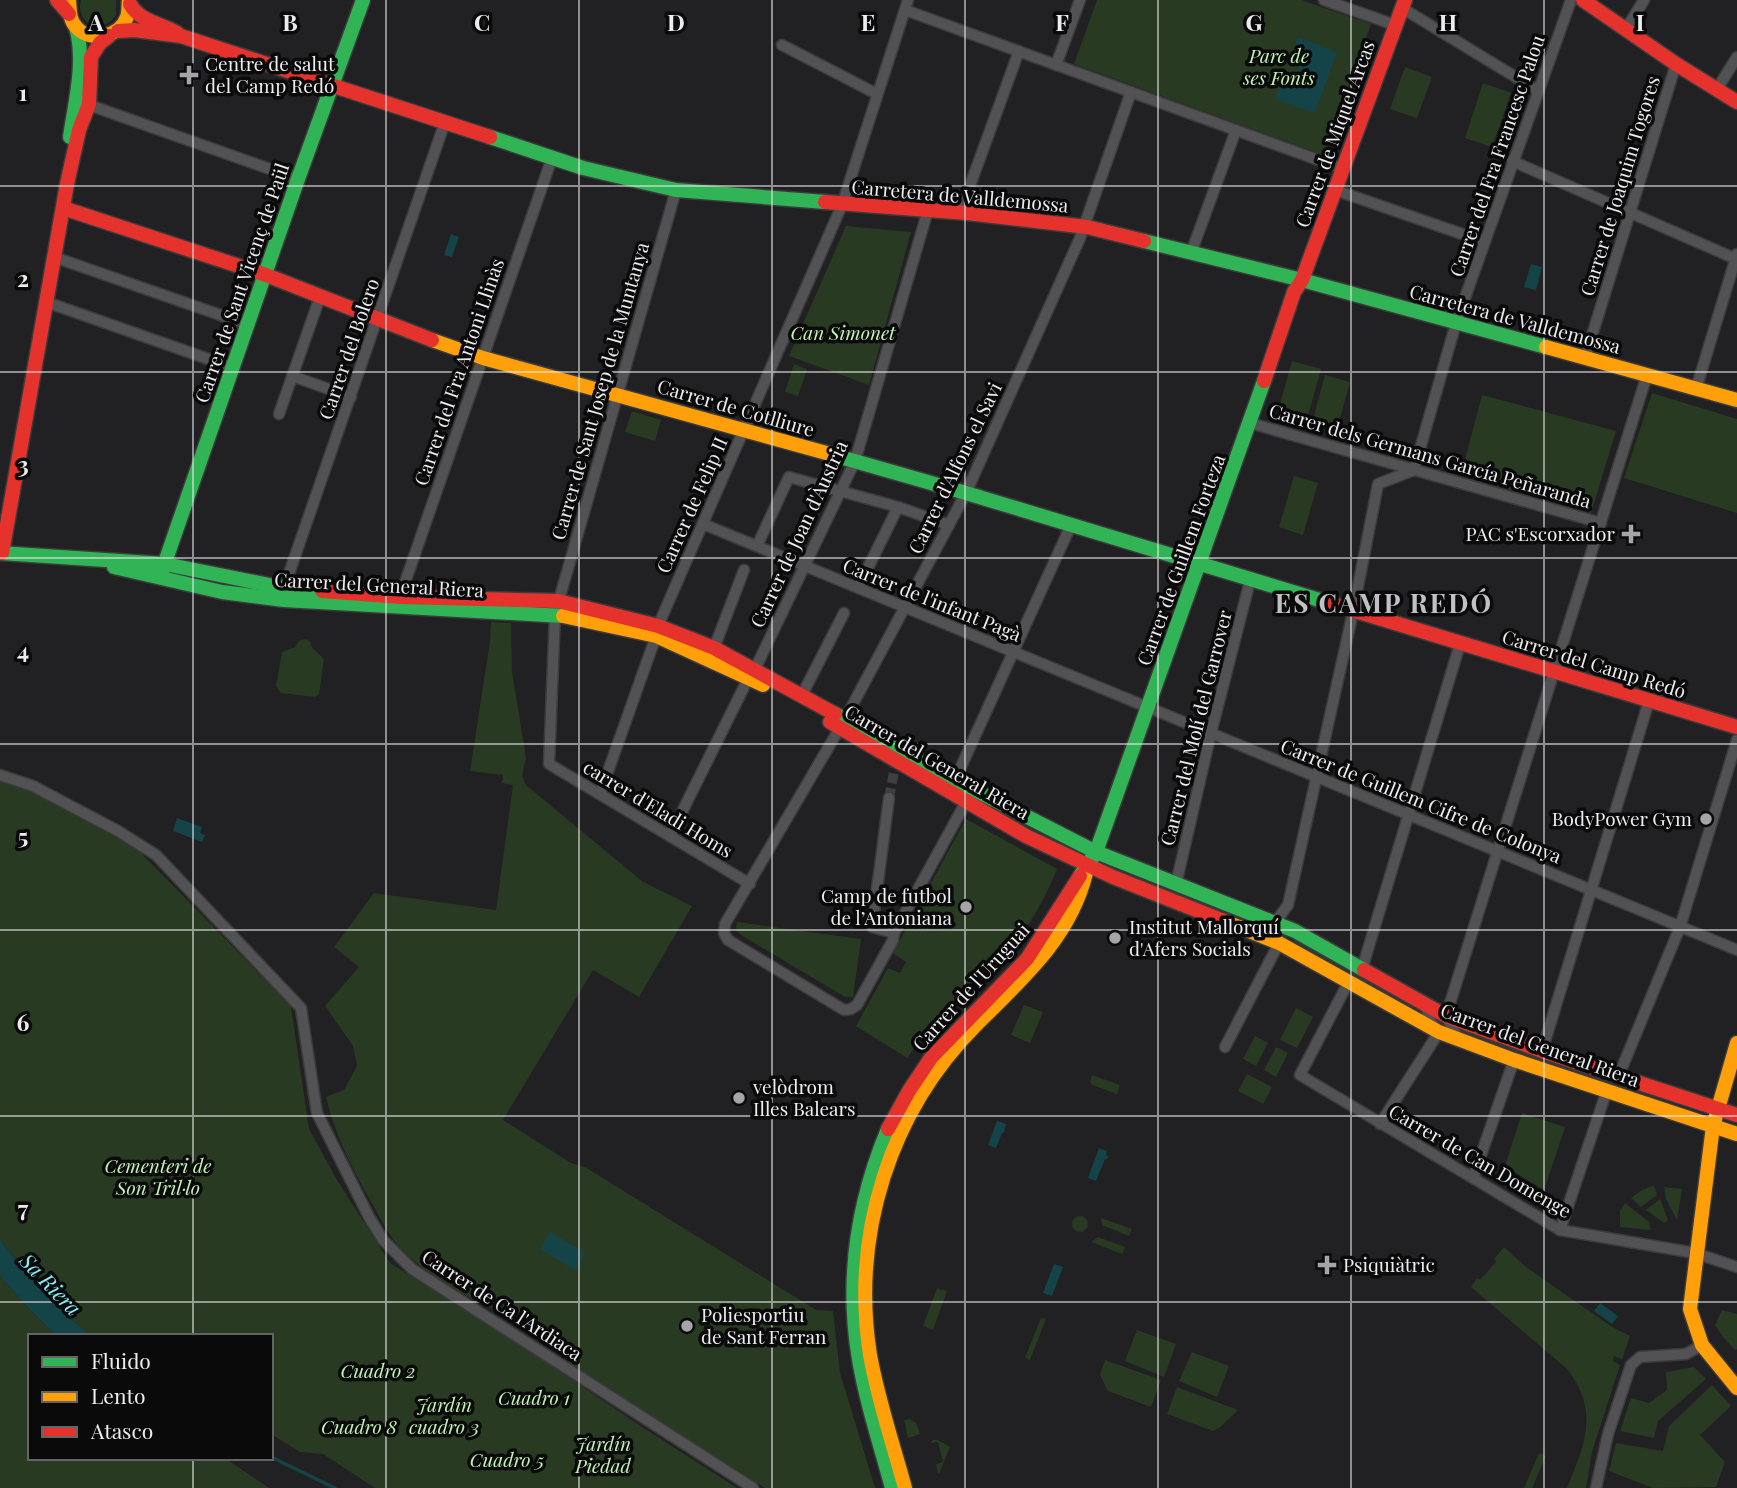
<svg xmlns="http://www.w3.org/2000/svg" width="1737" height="1488" viewBox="0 0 1737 1488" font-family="'Playfair Display',serif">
  <rect width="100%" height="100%" fill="#212022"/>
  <!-- green -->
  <g fill="#293a23">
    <path d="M 81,0 L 116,0 L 116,15 C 102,36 75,24 81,0 Z"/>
    <path d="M 1097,0 L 1301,0 L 1371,24 L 1324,155 L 1074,64 Z"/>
    <path d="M 1405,67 L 1432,77 L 1417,118 L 1390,109 Z"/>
    <path d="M 1483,83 L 1511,93 L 1492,147 L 1465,138 Z"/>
    <path d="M 846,226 L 911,232 L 869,385 L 789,356 Z"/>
    <path d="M 1292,361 L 1321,369 L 1306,423 L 1277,415 Z"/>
    <path d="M 794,364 L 807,369 L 798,396 L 785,392 Z"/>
    <path d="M 1325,375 L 1350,382 L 1338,425 L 1313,419 Z"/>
    <path d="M 1652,393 L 1737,419 L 1737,513 L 1624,478 Z"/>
    <path d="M 1482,395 L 1616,431 L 1591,513 L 1461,475 Z"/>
    <path d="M 632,411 L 661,420 L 655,441 L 625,432 Z"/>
    <path d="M 1294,476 L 1318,483 L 1303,535 L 1279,527 Z"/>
    <path d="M 491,622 L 511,623 L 512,672 L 526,758 L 522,776 L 526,785 L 643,882 L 692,906 L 639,997 L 593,970 L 503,1120 L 571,1163 L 585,1167 L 816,1310 L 833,1311 L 840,1373 L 875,1488 L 765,1488 L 571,1365 C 556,1343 540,1320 513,1311 C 503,1308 491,1310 482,1304 C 456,1290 427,1274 406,1254 C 391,1240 382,1222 373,1205 C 353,1170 335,1136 326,1097 L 344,1090 L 357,1066 L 353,1046 L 325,1006 L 359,967 L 334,947 L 374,893 L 496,910 L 513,785 L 502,783 L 503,775 L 470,771 L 490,641 Z"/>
    <path d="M 304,639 L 310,641 L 312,648 L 324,659 L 319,694 L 315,697 L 281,693 L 276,686 L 282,652 L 295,647 L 300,640 Z"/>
    <path d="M 0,779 L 30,790 L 72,811 L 140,852 L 291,1006 L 309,1129 L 337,1180 L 390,1263 L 533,1353 L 639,1425 L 737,1488 L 375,1488 L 323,1454 L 300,1452 L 271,1434 L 271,1336 L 92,1336 L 54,1305 L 30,1278 L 0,1239 Z"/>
    <path d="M 966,819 L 1057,869 C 1047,894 1034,919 1017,940 C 1001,960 982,976 963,993 C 942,1013 924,1035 907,1058 L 856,1026 L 888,968 L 900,973 L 906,962 L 893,953 Z"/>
    <path d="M 1127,875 C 1181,895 1235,912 1287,935 L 1284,940 L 1126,877 Z"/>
    <path d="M 737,922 L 861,939 L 853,997 L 845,997 L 741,935 L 736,930 Z"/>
    <path d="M 1295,939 L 1414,1007 L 1411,1012 L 1292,944 Z"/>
    <path d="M 1024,1005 L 1043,1012 L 1030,1043 L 1011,1035 Z"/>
    <path d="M 1296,1008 L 1313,1017 L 1297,1048 L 1280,1040 Z"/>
    <path d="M 1458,1028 L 1688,1108 C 1614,1084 1539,1062 1465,1038 Z"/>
    <path d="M 1255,1036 L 1268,1043 L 1256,1066 L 1243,1059 Z"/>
    <path d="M 1276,1047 L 1288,1053 L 1276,1077 L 1264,1070 Z"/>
    <path d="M 1247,1074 L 1272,1087 L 1263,1104 L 1238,1091 Z"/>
    <path d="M 1092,1075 L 1120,1085 L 1117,1094 L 1092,1085 L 1090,1082 Z"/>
    <path d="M 1522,1113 L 1565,1127 L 1544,1190 L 1505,1166 Z"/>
    <path d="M 1654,1185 L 1657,1195 L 1641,1207 L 1631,1198 L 1642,1190 Z"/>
    <path d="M 1664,1187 L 1682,1189 L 1677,1220 L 1666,1199 Z"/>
    <path d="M 1660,1199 L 1668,1220 L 1664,1223 L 1646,1210 Z"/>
    <path d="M 1625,1203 L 1649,1222 L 1651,1230 L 1620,1227 L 1620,1211 Z"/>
    <circle cx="1080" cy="1224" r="8"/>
    <path d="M 1101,1218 L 1132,1229 L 1129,1236 L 1102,1225 Z"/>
    <path d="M 1098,1237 L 1125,1247 L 1122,1254 L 1091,1242 Z"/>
    <path d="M 1504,1247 L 1526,1267 L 1612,1327 L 1630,1336 L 1622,1359 L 1614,1356 L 1613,1361 L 1620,1365 L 1592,1452 L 1586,1488 L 1567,1488 C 1585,1444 1600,1411 1567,1369 L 1471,1287 L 1477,1278 L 1480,1280 L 1496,1262 L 1494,1259 Z"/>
    <path d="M 0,1276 L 33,1313 L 57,1336 L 30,1336 L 30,1458 L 225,1458 L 269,1488 L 0,1488 Z"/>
    <path d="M 937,1288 L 947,1291 L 933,1330 L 923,1326 Z"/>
    <path d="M 1722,1310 L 1737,1314 L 1737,1349 L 1735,1350 L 1723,1337 L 1715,1325 Z"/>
    <path d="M 1041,1318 L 1046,1319 L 1030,1360 L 1025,1358 Z"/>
    <path d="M 1137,1330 L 1176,1344 L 1164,1377 L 1125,1361 Z"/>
    <path d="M 1192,1352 L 1229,1366 L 1217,1397 L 1179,1381 Z"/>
    <path d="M 1105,1360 L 1161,1380 L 1151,1407 L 1108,1391 L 1100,1375 Z"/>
    <path d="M 1694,1367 L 1706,1379 L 1658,1421 L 1654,1438 L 1620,1431 L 1631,1398 L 1649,1403 L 1667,1390 L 1666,1372 Z"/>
    <path d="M 1712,1385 L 1731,1406 L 1700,1435 L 1725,1462 L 1716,1487 L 1653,1488 L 1609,1471 L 1616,1443 L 1663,1451 L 1669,1426 Z"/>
    <path d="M 1177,1387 L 1238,1410 L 1219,1428 L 1213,1431 L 1167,1414 Z"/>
    <path d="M 910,1419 L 916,1423 L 920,1434 L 908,1438 L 904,1420 Z"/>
    <path d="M 933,1440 L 938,1440 L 950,1447 L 939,1474 L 946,1479 L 938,1473 L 936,1464 L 943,1462 L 938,1442 L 930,1443 Z"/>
    <path d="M 1539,1453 L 1546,1456 L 1532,1488 L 1524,1488 Z"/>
  </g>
  <!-- water -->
  <g fill="#154448">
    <path d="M 1298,37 L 1337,52 L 1315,113 L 1275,99 L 1282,80 L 1291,80 L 1298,73 L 1299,64 L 1291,57 Z"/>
    <path d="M 451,234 L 459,237 L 452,257 L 444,255 Z"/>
    <path d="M 1531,264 L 1542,267 L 1536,290 L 1524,287 Z"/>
    <path d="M 177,818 L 202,827 L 200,833 L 205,835 L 202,842 L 173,831 Z"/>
    <path d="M 997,1121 L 1006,1124 L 1004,1133 L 1002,1133 L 996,1148 L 988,1145 Z"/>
    <path d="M 1099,1148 L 1107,1151 L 1106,1155 L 1108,1156 L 1107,1159 L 1105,1159 L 1096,1181 L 1088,1178 Z"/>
    <path d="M 550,1232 L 585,1253 L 575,1270 L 540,1249 Z"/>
    <path d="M 0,1239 C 27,1276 56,1308 92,1336 L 57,1336 L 33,1313 L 0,1276 Z"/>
    <path d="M 1054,1264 L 1063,1267 L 1052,1296 L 1043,1293 Z"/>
    <path d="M 1600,1303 L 1618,1316 L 1612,1324 L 1594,1311 Z"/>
  </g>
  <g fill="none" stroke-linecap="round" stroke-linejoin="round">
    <!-- stream -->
    <path stroke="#154448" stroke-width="3.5" d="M 271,1457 L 335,1488"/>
    <!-- street-tunnel -->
    <path stroke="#3f3e40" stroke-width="10" stroke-dasharray="10 5" stroke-linecap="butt" d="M 889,798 L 896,761"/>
    <!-- street casing -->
    <g stroke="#3c3b3c" stroke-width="13">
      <g id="street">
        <path d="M 1324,0 L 1395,25"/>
        <path d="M 1402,8 L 1537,90"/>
        <path d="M 905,10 L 1343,169"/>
        <path d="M 1626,29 L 1644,0"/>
        <path d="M 782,45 L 877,94"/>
        <path d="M 1056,65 L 1080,0"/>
        <path d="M 1717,89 L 1737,57"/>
        <path d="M 82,106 L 89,105 L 298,179"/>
        <path d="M 1512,161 L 1736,259"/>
        <path d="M 676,190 L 555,614 L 549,764 L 750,884"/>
        <path d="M 1335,190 L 1485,242"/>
        <path d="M 960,213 L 1019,51"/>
        <path d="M 1191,253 L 1236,130"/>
        <path d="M 54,257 L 249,325"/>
        <path d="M 46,302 L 234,368"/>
        <path d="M 1585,358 L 1676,64"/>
        <path d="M 292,376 L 351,397"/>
        <path d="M 1696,389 L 1737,254"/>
        <path d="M 279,414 L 320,297"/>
        <path d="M 1250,423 L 1601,523"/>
        <path d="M 1414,470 L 1456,323 L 1571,0"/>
        <path d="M 703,524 L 1737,950"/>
        <path d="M 757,546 L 789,477 L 898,507 L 949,525"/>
        <path d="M 284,588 L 445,122"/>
        <path d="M 858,588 L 898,507"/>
        <path d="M 400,597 L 552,158"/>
        <path d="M 658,626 L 842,205 L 908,0"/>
        <path d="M 714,648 L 744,570"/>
        <path d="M 755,669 L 855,461 L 928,210"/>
        <path d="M 802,695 L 844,613"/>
        <path d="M 0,775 L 33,786 L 118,831 L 156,855 L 301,1008 L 317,1113 L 369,1217 L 383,1240 L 412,1269 L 753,1488"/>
        <path d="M 955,780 L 1071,525"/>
        <path d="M 600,794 L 656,636"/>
        <path d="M 889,798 L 872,927 L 894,933 L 966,802"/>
        <path d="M 670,836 L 749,677"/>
        <path d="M 1176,884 L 1211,733 L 1250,581"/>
        <path d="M 1276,921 L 1288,905 L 1353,612 L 1378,484 L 1414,470"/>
        <path d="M 894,933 L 893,940 L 857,1005 L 851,1009 L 844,1010 L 728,940 L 724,933 L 725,924 L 845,719 L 966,493 L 1080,238 L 1131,92"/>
        <path d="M 1362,969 L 1460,644"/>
        <path d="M 1348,983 L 1300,1075 L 1560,1230 L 1695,1253 L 1737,1267"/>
        <path d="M 1459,1040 L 1446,1016 L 1647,375"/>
        <path d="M 1225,1047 L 1279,943"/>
        <path d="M 1542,1051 L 1649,701"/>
        <path d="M 1619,1075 L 1680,927 L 1737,740"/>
        <path d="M 1380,1124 L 1439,1032 L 1431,1022 L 1425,1005"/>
        <path d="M 1473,1178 L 1514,1060"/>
        <path d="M 1560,1230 L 1607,1090"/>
        <path d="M 1596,1488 L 1608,1434 L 1631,1365 L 1640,1357 L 1686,1354 L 1702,1345"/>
      </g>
    </g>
    <!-- fast casing -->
    <g stroke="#3c3b3c" stroke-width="17">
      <g id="fast">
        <path d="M 70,137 C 75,102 86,62 76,27"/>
        <path d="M 490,137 L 583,168 L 676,190 L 825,202"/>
        <path d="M 1144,241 L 1302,280 L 1546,347"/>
        <path d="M 830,454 L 966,493 L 1326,602"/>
        <path d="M 0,553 L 165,564 L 284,588 L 322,591"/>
        <path d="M 114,567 L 222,592 L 284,600 L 563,616"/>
        <path d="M 162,571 L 298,179 L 363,0"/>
        <path d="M 835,714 L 955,780 L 1096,852 L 1295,931 L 1364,970"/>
        <path d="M 1080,876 L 1096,852 L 1264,381"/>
        <path d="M 888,1129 C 858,1201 846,1276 858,1353 C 865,1399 880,1443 892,1488"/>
      </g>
    </g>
    <!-- slow casing -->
    <g stroke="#3c3b3c" stroke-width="17">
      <g id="slow">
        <path d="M 69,0 C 70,10 69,19 76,27 C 90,43 120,37 127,17 C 129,12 128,5 129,0"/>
        <path d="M 432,340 L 483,358 L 830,454"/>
        <path d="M 1546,347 L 1737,400"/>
        <path d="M 563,616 L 656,636 L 763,685"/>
        <path d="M 1229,923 L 1279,943 L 1439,1032 L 1514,1060 L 1737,1134"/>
        <path d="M 1737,1043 L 1713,1126 L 1690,1309 L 1702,1345 L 1737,1388"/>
        <path d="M 905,1488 C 893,1444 878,1400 870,1355 C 851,1234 890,1111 976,1025 C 1022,979 1070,938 1086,873"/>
      </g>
    </g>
    <!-- jam casing -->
    <g stroke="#3c3b3c" stroke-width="17">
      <g id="jam">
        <path d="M 57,0 L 69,14"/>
        <path d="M 1583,0 L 1676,64 L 1737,102"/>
        <path d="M 130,4 C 140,22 161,23 177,33"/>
        <path d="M 118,31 L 134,30 L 181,36 L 490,137"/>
        <path d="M 825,202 L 967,213 L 1087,227 L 1144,241"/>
        <path d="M 63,208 L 266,275 L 432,340"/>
        <path d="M 1264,381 L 1294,292 L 1302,280 L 1405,0"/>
        <path d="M 2,553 L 67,184 L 79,130 L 89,104 L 91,57 L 100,43 L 109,36"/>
        <path d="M 322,591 L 400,597 L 558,601 L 658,626 L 714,648 L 835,714"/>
        <path d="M 1326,602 L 1737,727"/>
        <path d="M 830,722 L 1026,836 L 1113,877 L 1229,923"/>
        <path d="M 1364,970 L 1446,1016 L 1542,1051 L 1737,1115"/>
        <path d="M 888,1129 L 909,1091 L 931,1058 L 1027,959 L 1080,876"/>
      </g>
    </g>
    <!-- street -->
    <use href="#street" stroke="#525153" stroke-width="10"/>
    <!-- fast -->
    <use href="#fast" stroke="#30b455" stroke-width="14"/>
    <!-- slow -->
    <use href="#slow" stroke="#ff9f0a" stroke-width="14"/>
    <!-- jam -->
    <use href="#jam" stroke="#e5322d" stroke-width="14"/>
  </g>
  <!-- grid -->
  <path fill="none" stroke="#ecebed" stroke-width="2" stroke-opacity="0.55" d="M 193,0 L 193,1336M 386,0 L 386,1488M 579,0 L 579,1488M 772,0 L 772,1488M 965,0 L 965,1488M 1158,0 L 1158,1488M 1351,0 L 1351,1488M 1544,0 L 1544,1488M 0,186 L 1737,186M 0,372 L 1737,372M 0,558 L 1737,558M 0,744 L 1737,744M 0,930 L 1737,930M 0,1116 L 1737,1116M 0,1302 L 1737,1302M 193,1458 L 193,1488"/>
  <!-- markers -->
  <g fill="#a5a4a6" stroke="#0a0a0b" stroke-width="2.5">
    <path d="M185.5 64.5h7v7h7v7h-7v7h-7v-7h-7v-7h7z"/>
    <path d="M1627.5 523.5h7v7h7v7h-7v7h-7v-7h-7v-7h7z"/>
    <circle cx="1706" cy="819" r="7"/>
    <circle cx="966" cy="907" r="7"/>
    <circle cx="1115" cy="938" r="7"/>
    <circle cx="739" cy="1098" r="7"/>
    <path d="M1323.5 1254.5h7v7h7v7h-7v7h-7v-7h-7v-7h7z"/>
    <circle cx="687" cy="1326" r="7"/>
  </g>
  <g text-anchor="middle" stroke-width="7" stroke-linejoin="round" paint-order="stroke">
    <!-- park labels -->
    <g font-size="19" font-style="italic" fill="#c2f2b4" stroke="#0a0a0b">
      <text x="1279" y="63">Parc de<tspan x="1279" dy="22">ses Fonts</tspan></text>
      <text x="843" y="340">Can Simonet</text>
      <text x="158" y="1173">Cementeri de<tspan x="158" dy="22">Son Tril·lo</tspan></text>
      <text x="378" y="1378">Cuadro 2</text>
      <text x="534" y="1405">Cuadro 1</text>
      <text x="444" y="1412">Jardín<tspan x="444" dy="22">cuadro 3</tspan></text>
      <text x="359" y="1434">Cuadro 8</text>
      <text x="603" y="1451">Jardín<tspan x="603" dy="22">Piedad</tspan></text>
      <text x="507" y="1467">Cuadro 5</text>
    </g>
    <!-- poi labels -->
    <g font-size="19" fill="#ecebed" stroke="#0a0a0b" text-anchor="start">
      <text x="205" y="71">Centre de salut<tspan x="205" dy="22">del Camp Redó</tspan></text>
      <text x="1615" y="541" text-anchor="end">PAC s'Escorxador</text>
      <text x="1692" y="826" text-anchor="end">BodyPower Gym</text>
      <text x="952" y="903" text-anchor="end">Camp de futbol<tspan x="952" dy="22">de l’Antoniana</tspan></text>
      <text x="1129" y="934">Institut Mallorquí<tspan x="1129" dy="22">d'Afers Socials</tspan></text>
      <text x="753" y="1094">velòdrom<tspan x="753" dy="22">Illes Balears</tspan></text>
      <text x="1343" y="1272">Psiquiàtric</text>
      <text x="701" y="1322">Poliesportiu<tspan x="701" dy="22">de Sant Ferran</tspan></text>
    </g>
    <!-- street labels -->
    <g font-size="19" fill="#ecebed" stroke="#0a0a0b">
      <text transform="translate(1335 134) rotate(-70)" y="7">Carrer de Miquel Arcas</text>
      <text transform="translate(1497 156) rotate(-71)" y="7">Carrer del Fra Francesc Palou</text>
      <text transform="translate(1620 186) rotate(-73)" y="7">Carrer de Joaquim Togores</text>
      <text transform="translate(960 196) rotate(5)" y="7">Carretera de Valldemossa</text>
      <text transform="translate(242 283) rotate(-71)" y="7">Carrer de Sant Vicenç de Paül</text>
      <text transform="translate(1515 319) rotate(15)" y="7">Carretera de Valldemossa</text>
      <text transform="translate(349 349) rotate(-71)" y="7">Carrer del Bolero</text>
      <text transform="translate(459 372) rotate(-71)" y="7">Carrer del Fra Antoni Llinàs</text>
      <text transform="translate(600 391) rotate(-74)" y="7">Carrer de Sant Josep de la Muntanya</text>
      <text transform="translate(736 408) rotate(16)" y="7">Carrer de Cotlliure</text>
      <text transform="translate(1430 456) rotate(16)" y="7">Carrer dels Germans García Peñaranda</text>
      <text transform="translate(955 468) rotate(-64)" y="7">Carrer d'Alfons el Savi</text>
      <text transform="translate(692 505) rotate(-66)" y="7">Carrer de Felip II</text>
      <text transform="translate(799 534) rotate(-65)" y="7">Carrer de Joan d'Àustria</text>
      <text transform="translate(1181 560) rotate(-70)" y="7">Carrer de Guillem Forteza</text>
      <text transform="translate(379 585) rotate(3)" y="7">Carrer del General Riera</text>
      <text transform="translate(932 600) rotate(22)" y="7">Carrer de l'infant Pagà</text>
      <text transform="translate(1594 664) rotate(17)" y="7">Carrer del Camp Redó</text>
      <text transform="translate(1196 728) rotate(-76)" y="7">Carrer del Molí del Garrover</text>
      <text transform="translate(937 762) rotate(30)" y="7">Carrer del General Riera</text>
      <text transform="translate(1421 801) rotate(22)" y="7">Carrer de Guillem Cifre de Colonya</text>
      <text transform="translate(658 809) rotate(31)" y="7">carrer d'Eladi Homs</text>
      <text transform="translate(971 987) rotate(-48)" y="7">Carrer de l'Uruguai</text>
      <text transform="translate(1540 1045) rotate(20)" y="7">Carrer del General Riera</text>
      <text transform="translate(1480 1161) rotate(30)" y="7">Carrer de Can Domenge</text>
      <text transform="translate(502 1305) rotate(33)" y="7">Carrer de Ca l'Ardiaca</text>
    </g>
    <!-- water labels -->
    <g font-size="21" font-style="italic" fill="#85ecf6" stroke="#0a0a0b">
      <text transform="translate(50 1285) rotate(46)" y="7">Sa Riera</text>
    </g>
    <!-- district labels -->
    <g font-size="26" font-weight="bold" letter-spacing="2" fill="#c2c0c5" stroke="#0a0a0b">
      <text x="1384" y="613">ES CAMP REDÓ</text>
    </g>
  </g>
  <g font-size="23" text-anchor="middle" font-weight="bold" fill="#ecebed" stroke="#0a0a0b" stroke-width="7" stroke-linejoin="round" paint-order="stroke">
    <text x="96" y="31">A</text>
    <text x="290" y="31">B</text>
    <text x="482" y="31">C</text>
    <text x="676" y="31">D</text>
    <text x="868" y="31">E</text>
    <text x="1062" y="31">F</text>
    <text x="1254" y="31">G</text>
    <text x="1448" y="31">H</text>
    <text x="1640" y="31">I</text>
    <text x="23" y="101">1</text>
    <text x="23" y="287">2</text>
    <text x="23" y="473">3</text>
    <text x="23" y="659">4</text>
    <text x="23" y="845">5</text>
    <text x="23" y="1031">6</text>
    <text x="23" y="1217">7</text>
  </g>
  <!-- legend -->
  <rect x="28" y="1334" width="245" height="126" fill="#0a0a0b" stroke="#646465" stroke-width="2"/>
  <rect x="42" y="1357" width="35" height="10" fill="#30b455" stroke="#646465" stroke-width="2"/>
  <text x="91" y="1369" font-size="21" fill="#ecebed">Fluido</text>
  <rect x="42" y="1392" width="35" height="10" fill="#ff9f0a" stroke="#646465" stroke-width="2"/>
  <text x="91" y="1404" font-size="21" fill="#ecebed">Lento</text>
  <rect x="42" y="1427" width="35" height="10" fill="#e5322d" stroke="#646465" stroke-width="2"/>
  <text x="91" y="1439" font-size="21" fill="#ecebed">Atasco</text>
</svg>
